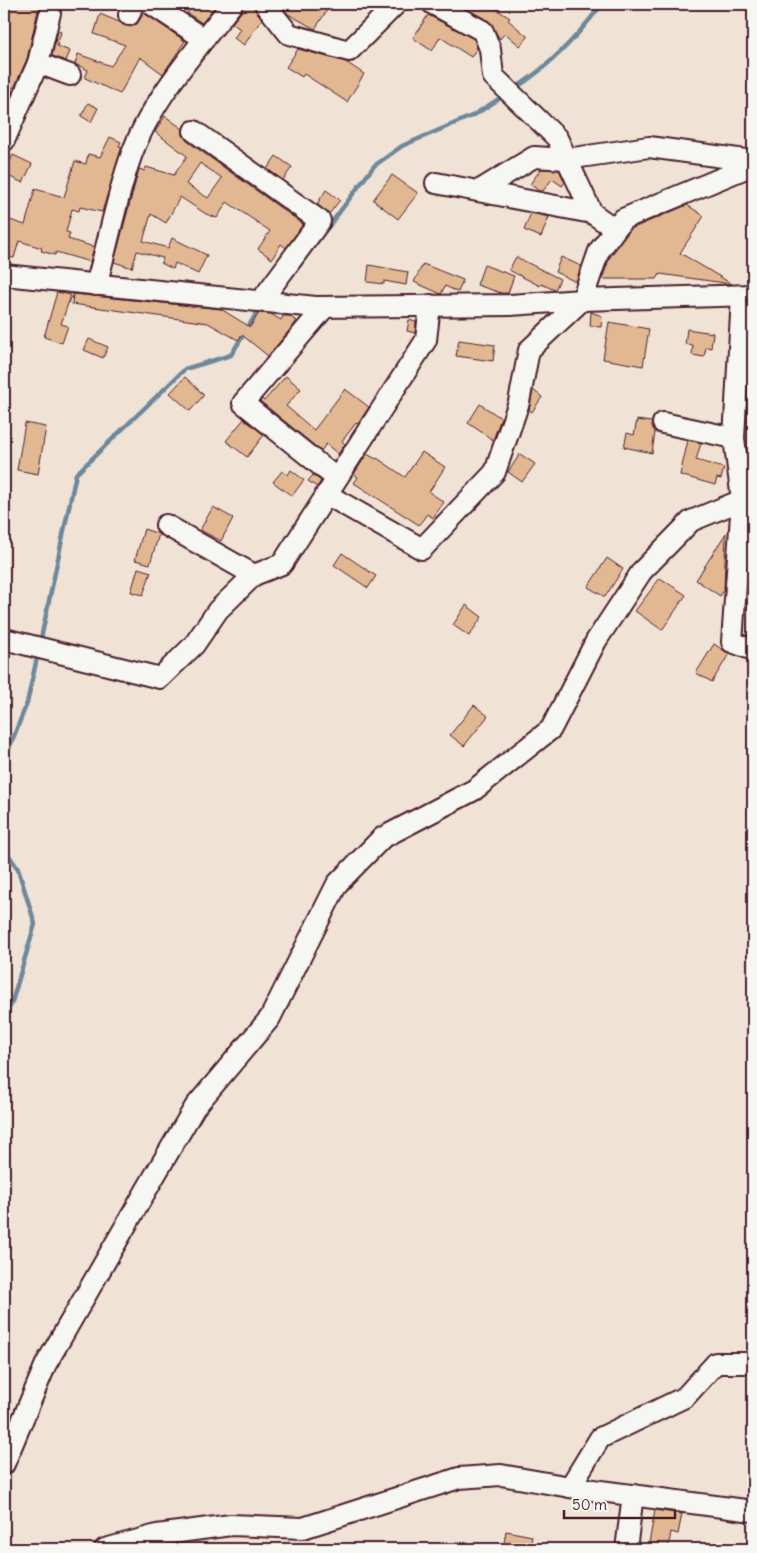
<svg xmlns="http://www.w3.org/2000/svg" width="757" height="1553" viewBox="0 0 757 1553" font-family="Delius,sans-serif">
  <rect width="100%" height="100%" fill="#f0e3d6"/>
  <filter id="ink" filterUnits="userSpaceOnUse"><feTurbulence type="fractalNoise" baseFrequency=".02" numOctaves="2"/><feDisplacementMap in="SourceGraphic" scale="10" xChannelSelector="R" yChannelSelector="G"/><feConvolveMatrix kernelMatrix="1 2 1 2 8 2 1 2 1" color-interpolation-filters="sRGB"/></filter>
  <g filter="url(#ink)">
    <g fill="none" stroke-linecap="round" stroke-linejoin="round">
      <!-- stream -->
      <g stroke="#6d889a" stroke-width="4.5">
        <path d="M 514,89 C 550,66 576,38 602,4"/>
        <path d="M 284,286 L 374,166 L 402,146 L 474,115 L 505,95"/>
        <path d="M 40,643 L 76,474 L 185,369 L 231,355 L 258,311"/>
        <path d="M 4,761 L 27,703 L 38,653"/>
        <path d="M 4,848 L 18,869 L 35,924 L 11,1005 L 4,1014"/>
      </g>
    </g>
    <!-- building -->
    <g fill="#e2b893" stroke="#4a1f2b" fill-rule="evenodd">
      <path d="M 4,4 L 43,4 L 38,10 L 27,59 L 14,88 L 4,84 Z"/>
      <path d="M 193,4 L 217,4 L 202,23 L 187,13 Z"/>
      <path d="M 244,4 L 253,4 L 262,19 L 244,45 L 234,38 L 240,29 L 232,23 L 242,11 Z"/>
      <path d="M 280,4 L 331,4 L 315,29 L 288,14 Z"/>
      <path d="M 465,4 L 488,4 L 510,18 L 508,20 L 528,37 L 520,46 L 505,33 L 500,39 L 489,21 L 463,7 Z"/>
      <path d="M 144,13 L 185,41 L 163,74 L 140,57 L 120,94 L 85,78 L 88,70 L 75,64 L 78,54 L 111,66 L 125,45 L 94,34 L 100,14 L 131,27 L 137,24 Z"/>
      <path d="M 428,15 L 474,39 L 477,48 L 471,57 L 440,37 L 432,51 L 413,38 Z"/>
      <path d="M 58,31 L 61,32 L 57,46 L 70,51 L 66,61 L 52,56 Z"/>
      <path d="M 298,49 L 346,62 L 364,74 L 347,102 L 304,74 L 302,77 L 286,67 Z"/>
      <path d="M 8,89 L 13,90 L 4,112 L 4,101 Z"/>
      <path d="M 88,103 L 98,108 L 91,122 L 81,116 Z"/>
      <path d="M 165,116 L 183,129 L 183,135 L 187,141 L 303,224 L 286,248 L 281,244 L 272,259 L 258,249 L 270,231 L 227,202 L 217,218 L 206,214 L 180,197 L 166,223 L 151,214 L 143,241 L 168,248 L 172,238 L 207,255 L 198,274 L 175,263 L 173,269 L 161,263 L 163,258 L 137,251 L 132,268 L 114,262 L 139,169 L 145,171 L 146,167 L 174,175 L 187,156 L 155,132 ZM 200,163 L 222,178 L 208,198 L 186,184 Z"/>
      <path d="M 110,137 L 121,142 L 119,146 L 122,147 L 102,212 L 80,207 L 79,211 L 72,209 L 66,232 L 70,233 L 68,239 L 94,247 L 90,262 L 56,252 L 55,255 L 41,251 L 42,248 L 19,241 L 14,258 L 4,257 L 4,218 L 25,225 L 35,189 L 64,197 L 75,161 L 86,164 L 88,154 L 100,157 Z"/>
      <path d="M 13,155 L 32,164 L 23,183 L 4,174 Z"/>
      <path d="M 276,156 L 292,167 L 283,180 L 267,169 Z"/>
      <path d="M 541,169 L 559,170 L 565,182 L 562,186 L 552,179 L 543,191 L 539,191 L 530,184 Z"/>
      <path d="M 392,175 L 418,193 L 398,219 L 373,200 Z"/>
      <path d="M 326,190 L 340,200 L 329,214 L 317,204 Z"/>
      <path d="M 687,205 L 704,216 L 680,253 L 732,284 L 660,274 L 657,279 L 602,279 L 610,257 L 631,229 Z"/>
      <path d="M 531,213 L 549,217 L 541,237 L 524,230 Z"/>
      <path d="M 516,257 L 560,279 L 555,290 L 541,284 L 540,286 L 509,270 Z"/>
      <path d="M 561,257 L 581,266 L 576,282 L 555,272 Z"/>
      <path d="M 423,264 L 463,280 L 458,292 L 445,286 L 441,294 L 414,282 Z"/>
      <path d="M 369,265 L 408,272 L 406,285 L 384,281 L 384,284 L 367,282 Z"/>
      <path d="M 484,265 L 514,276 L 508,293 L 501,293 L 477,285 Z"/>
      <path d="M 57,292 L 71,295 L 61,324 L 68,326 L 62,343 L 44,337 Z"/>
      <path d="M 73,294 L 221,309 L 250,327 L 259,313 L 271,314 L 281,320 L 283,316 L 289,316 L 297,321 L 268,356 L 242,335 L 238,340 L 208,323 L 72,304 Z"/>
      <path d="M 591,312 L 602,316 L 601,327 L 590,326 Z"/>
      <path d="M 409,320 L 416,322 L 415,333 L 407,331 Z"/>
      <path d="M 609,322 L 649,329 L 643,366 L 603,359 Z"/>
      <path d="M 687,329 L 713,333 L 711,348 L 706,347 L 704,357 L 692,355 L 693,345 L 685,344 Z"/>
      <path d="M 89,339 L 108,347 L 103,358 L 84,350 Z"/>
      <path d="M 459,340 L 495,345 L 493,361 L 456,356 Z"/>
      <path d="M 286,376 L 301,389 L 286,406 L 314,430 L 345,389 L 369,407 L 358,424 L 356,423 L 342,441 L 345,444 L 338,454 L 326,444 L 321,451 L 260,401 L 262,399 L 264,401 Z"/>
      <path d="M 185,377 L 204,395 L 190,411 L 170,393 Z"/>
      <path d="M 533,390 L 542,397 L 532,412 L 529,410 Z"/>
      <path d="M 480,404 L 501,418 L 493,440 L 468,423 Z"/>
      <path d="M 244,419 L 264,435 L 247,457 L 226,441 Z"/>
      <path d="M 637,420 L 651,422 L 655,432 L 652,453 L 624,447 L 627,433 L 634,435 Z"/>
      <path d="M 25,423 L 46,427 L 38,474 L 17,470 Z"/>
      <path d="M 688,440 L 701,443 L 696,460 L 724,468 L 721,479 L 717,478 L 715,485 L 680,475 Z"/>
      <path d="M 422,452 L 445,467 L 429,492 L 444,502 L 433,518 L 427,514 L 419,525 L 354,483 L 358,477 L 354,474 L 367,454 L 376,459 L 377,458 L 405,477 Z"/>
      <path d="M 520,454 L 535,464 L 522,482 L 508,472 Z"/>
      <path d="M 291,470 L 304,480 L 292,496 L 273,482 L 282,471 L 288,475 Z"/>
      <path d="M 313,475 L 321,481 L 317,487 L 308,481 Z"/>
      <path d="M 213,507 L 233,518 L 221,541 L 200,530 Z"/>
      <path d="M 144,529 L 159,534 L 150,564 L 135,560 Z"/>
      <path d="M 726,533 L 724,590 L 720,596 L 696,580 Z"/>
      <path d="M 342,553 L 376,576 L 368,588 L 334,565 Z"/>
      <path d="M 607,558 L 623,569 L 605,597 L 588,587 Z"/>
      <path d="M 138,568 L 151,572 L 143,595 L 131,592 Z"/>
      <path d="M 660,578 L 686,595 L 662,630 L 635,611 Z"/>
      <path d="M 466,605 L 482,617 L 469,636 L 453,625 Z"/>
      <path d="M 714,644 L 729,654 L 712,682 L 696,673 Z"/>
      <path d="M 474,705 L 488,716 L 464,746 L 450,735 Z"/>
      <path d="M 655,1510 L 682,1514 L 678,1534 L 671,1532 L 668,1549 L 648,1549 Z"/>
      <path d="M 506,1531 L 532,1536 L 530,1549 L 503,1549 Z"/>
    </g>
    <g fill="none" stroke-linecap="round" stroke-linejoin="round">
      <!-- minor casing -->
      <g stroke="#4a1f2b" stroke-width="24">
        <g id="minor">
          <path d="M 151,4 L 204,39"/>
          <path d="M 265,4 L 289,34 L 349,51 L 396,4"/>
          <path d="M 433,4 L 483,31 L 490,49 L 493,76 L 557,138 L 592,213 L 615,229"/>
          <path d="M 129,15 L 133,4"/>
          <path d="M 38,63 L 70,75"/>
          <path d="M 194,131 L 320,221 L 261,301"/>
          <path d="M 4,141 L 38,63 L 50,13"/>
          <path d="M 436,183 L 592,213"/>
          <path d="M 480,190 L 534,157 L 567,159 L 649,147 L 753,161"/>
          <path d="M 4,275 L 316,307 L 510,305 L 582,300 L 753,295"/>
          <path d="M 96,285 C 108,244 116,200 130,159 C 149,103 196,50 232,4"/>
          <path d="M 325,307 L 243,403 L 336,478"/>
          <path d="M 663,423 L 734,438"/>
          <path d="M 326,494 L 422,549 L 495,472 L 519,402 L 529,350 L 582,300 L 599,251 L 623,219 L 753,165"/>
          <path d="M 742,500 L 732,642 L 753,650"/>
          <path d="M 166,525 L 254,575"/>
          <path d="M 4,639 L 160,678 L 194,645 L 218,610 L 254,575 L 282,564 L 426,340 L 430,305"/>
          <path d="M 4,1464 L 46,1364 L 155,1175 L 195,1107 L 270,1018 L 337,884 L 382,838 L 474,790 L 551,729 L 596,641 L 642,571 L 691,521 L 742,500 L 734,438 L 742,296"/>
          <path d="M 570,1487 L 753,1511"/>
          <path d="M 105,1549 L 157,1535 L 231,1525 L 303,1528 L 459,1478 L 501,1475 L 570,1487 L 600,1438 L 685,1397 L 716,1363 L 753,1363"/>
          <path d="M 626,1549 L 633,1495"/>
        </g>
      </g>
      <!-- minor -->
      <use href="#minor" stroke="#f6f6f2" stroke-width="20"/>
    </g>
  </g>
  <!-- margin -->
  <rect width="757" height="1553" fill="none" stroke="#f6f6f2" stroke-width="20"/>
  <rect x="10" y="10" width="737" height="1533" fill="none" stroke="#4a1f2b" stroke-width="2" filter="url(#ink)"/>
  <!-- scale -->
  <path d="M564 1510v8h111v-8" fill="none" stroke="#4a1f2b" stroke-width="2.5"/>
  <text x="572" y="1510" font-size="15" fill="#4a1f2b" stroke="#f6f6f2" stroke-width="4" paint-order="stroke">50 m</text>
</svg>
